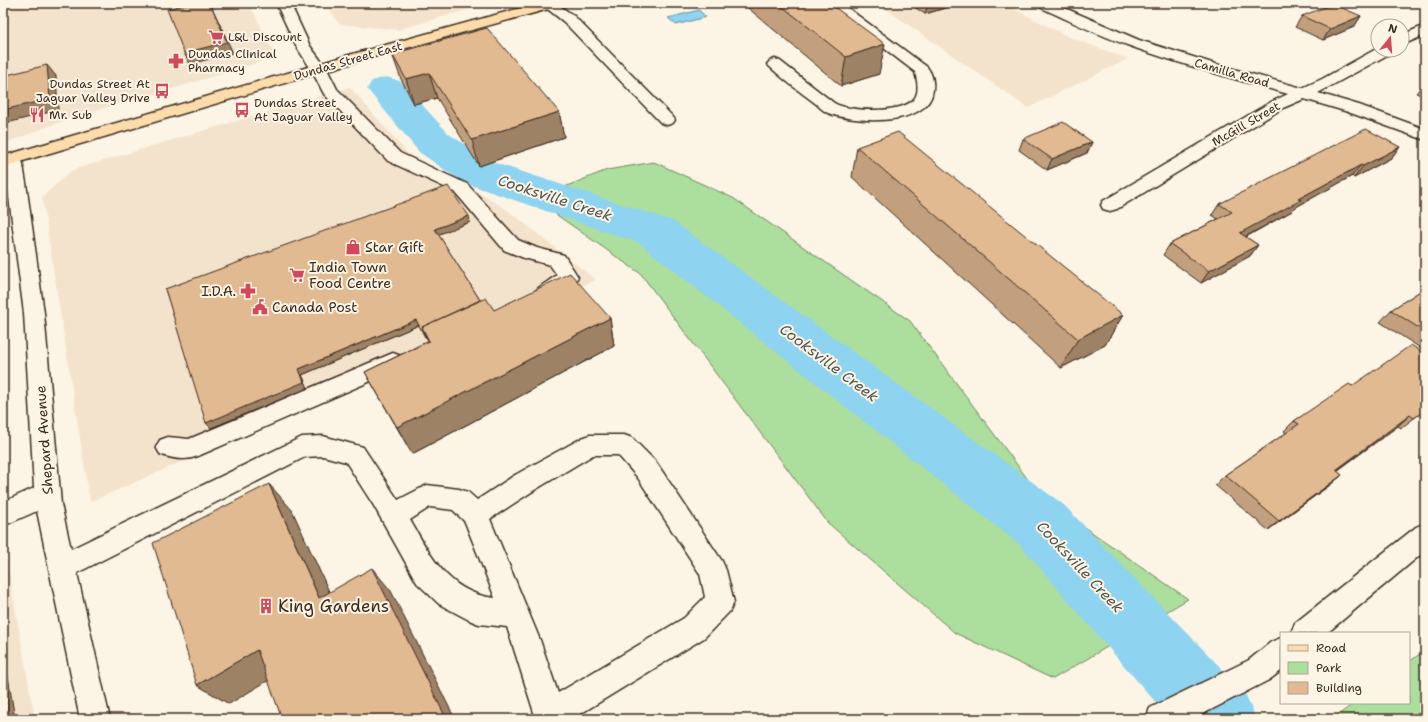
<svg xmlns="http://www.w3.org/2000/svg" width="1428" height="722" viewBox="0 0 1428 722" font-family="'Shantell Sans',sans-serif">
  <rect width="100%" height="100%" fill="#fcf5e5"/>
  <filter id="ink" filterUnits="userSpaceOnUse"><feTurbulence type="fractalNoise" baseFrequency=".025" numOctaves="2"/><feDisplacementMap in="SourceGraphic" scale="8" xChannelSelector="R" yChannelSelector="G"/><feConvolveMatrix kernelMatrix="1 2 1 2 8 2 1 2 1" color-interpolation-filters="sRGB"/></filter>
  <g filter="url(#ink)">
    <!-- built -->
    <g fill="#f4e3cc">
      <path d="M 3,3 L 249,3 L 274,53 L 266,60 L 169,90 L 76,116 L 3,144 Z"/>
      <path d="M 326,3 L 490,3 L 398,30 L 339,24 Z"/>
      <path d="M 877,3 L 1003,3 L 1067,36 L 1128,59 L 1028,108 Z"/>
      <path d="M 350,87 L 409,155 L 505,208 L 596,280 L 90,502 L 42,197 L 72,170 Z"/>
      <path d="M 3,539 L 35,719 L 3,719 Z"/>
    </g>
    <!-- green -->
    <g fill="#acde9e" stroke="#74845e">
      <path d="M 654,162 L 733,198 L 910,321 L 1041,497 L 1188,599 L 1053,679 L 955,633 L 828,523 L 641,274 L 534,199 L 607,170 Z"/>
      <path d="M 1425,650 L 1425,719 L 1333,719 L 1354,703 L 1409,703 L 1409,662 Z"/>
    </g>
    <!-- water -->
    <path fill="#8ed3f0" stroke="#6d8f9c" d="M 699,10 L 706,17 L 676,25 L 668,18 Z"/>
    <g fill="none" stroke-linecap="round" stroke-linejoin="round">
      <!-- river -->
      <path fill="#8ed3f0" fill-rule="evenodd" d="M 386,77 L 400,81 L 449,134 L 492,162 L 673,221 L 1064,505 L 1245,693 L 1256,719 L 1170,719 L 1020,545 L 639,243 L 462,182 L 419,152 L 367,89 L 372,81 Z"/>
      <!-- minor casing -->
      <g stroke="#3b2a1e" stroke-width="3">
        <g id="minor">
          <path d="M 276,3 L 290,3 L 310,46 L 327,69 L 337,89 L 400,153 L 467,184 L 518,240 L 537,248 L 564,255 L 578,277 C 570,290 552,303 537,298 L 534,293 C 538,286 550,281 557,275 L 550,265 L 524,258 L 504,250 L 455,192 L 388,161 L 324,94 L 311,69 L 296,46 Z"/>
          <path d="M 540,3 L 556,3 L 574,16 L 673,117 L 675,120 L 673,123 L 667,125 L 661,123 L 564,22 Z"/>
          <path d="M 825,3 L 841,3 L 927,67 C 932,73 934,82 933,90 C 929,128 853,123 828,113 C 823,111 819,106 815,103 C 800,92 784,80 770,67 L 767,64 L 770,61 L 775,59 L 780,61 L 834,103 C 848,112 903,114 914,99 C 920,92 917,80 915,72 Z"/>
          <path d="M 1035,3 L 1053,3 L 1139,40 L 1212,63 L 1302,88 L 1322,79 L 1378,48 L 1378,50 L 1393,50 L 1391,53 L 1318,93 L 1359,105 L 1425,129 L 1425,140 L 1348,112 L 1304,99 L 1283,108 L 1117,209 L 1110,211 L 1103,209 L 1101,205 L 1103,201 L 1271,102 L 1288,94 C 1235,79 1182,65 1130,46 C 1098,35 1068,20 1037,6 Z"/>
          <path d="M 1425,25 L 1425,35 L 1402,45 L 1402,35 Z"/>
          <path d="M 13,154 L 19,155 L 22,159 L 26,183 L 44,313 L 61,504 L 71,549 L 302,437 L 323,436 L 363,447 L 398,500 L 427,485 L 459,489 L 468,492 L 477,500 L 515,475 L 582,438 L 590,435 L 624,435 L 632,438 L 656,462 L 722,561 L 726,570 L 734,602 L 730,611 L 704,638 L 572,719 L 536,719 L 507,627 L 479,624 L 469,620 L 439,604 L 417,583 L 374,506 L 346,462 L 323,456 L 305,457 L 77,573 L 110,719 L 80,719 L 37,511 L 3,526 L 3,502 L 34,488 L 24,313 L 4,159 L 7,155 ZM 593,455 L 618,455 L 638,478 L 700,574 L 705,597 L 684,618 L 558,693 L 540,640 L 490,519 L 533,491 ZM 430,507 L 453,510 L 465,522 L 495,598 C 448,593 431,556 410,520 Z"/>
          <path d="M 393,353 L 401,356 L 404,362 L 401,368 L 198,456 C 186,461 172,459 160,454 L 156,447 L 160,440 L 168,437 L 189,439 Z"/>
          <path d="M 1425,523 L 1425,551 L 1327,633 L 1291,633 L 1295,623 L 1416,527 Z"/>
          <path d="M 1281,638 L 1281,671 L 1269,680 L 1193,719 L 1146,719 L 1150,708 L 1249,660 L 1271,642 Z"/>
        </g>
      </g>
      <!-- major casing -->
      <g stroke="#3b2a1e" stroke-width="3">
        <path id="major" d="M 539,3 L 562,3 L 560,6 L 359,61 L 3,167 L 3,156 L 349,55 Z"/>
      </g>
      <!-- minor -->
      <use href="#minor" fill="#fcf5e5" fill-rule="evenodd"/>
      <!-- major -->
      <use href="#major" fill="#fddcac" fill-rule="evenodd"/>
    </g>
    <!-- wall -->
    <g fill="#c2a07e" stroke="#3b2a1e">
      <path d="M 742,3 L 829,3 L 879,74 L 841,86 Z"/>
      <path d="M 908,3 L 962,3 L 925,14 Z"/>
      <path d="M 1302,16 L 1361,16 L 1354,27 L 1323,40 L 1295,27 Z"/>
      <path d="M 392,54 L 559,112 L 564,137 L 479,166 L 437,98 L 414,104 L 401,79 Z"/>
      <path d="M 1425,82 L 1425,97 L 1416,93 Z"/>
      <path d="M 1023,139 L 1092,142 L 1087,153 L 1047,170 L 1019,150 Z"/>
      <path d="M 857,147 L 1123,315 L 1105,345 L 1061,368 L 852,177 Z"/>
      <path d="M 1400,147 L 1391,158 L 1354,178 L 1352,176 L 1296,207 L 1292,211 L 1246,237 L 1258,245 L 1250,256 L 1201,283 L 1163,255 L 1170,244 L 1218,219 L 1212,215 L 1219,204 Z"/>
      <path d="M 470,222 L 438,234 L 480,300 L 494,310 L 610,318 L 614,346 L 412,454 L 365,372 L 428,341 L 426,337 L 425,337 L 419,325 L 302,375 L 308,388 L 211,428 L 165,289 Z"/>
      <path d="M 1425,288 L 1425,351 L 1380,322 L 1391,310 Z"/>
      <path d="M 1425,354 L 1425,410 L 1401,428 L 1398,426 L 1337,471 L 1342,475 L 1330,485 L 1268,530 L 1215,485 L 1225,475 L 1286,433 L 1284,431 L 1294,421 L 1352,386 Z"/>
    </g>
    <!-- shaded-wall -->
    <g fill="#9e8266" stroke="#3b2a1e">
      <path d="M 210,3 L 233,53 L 190,64 L 184,53 Z"/>
      <path d="M 357,3 L 366,3 L 358,5 Z"/>
      <path d="M 928,3 L 962,3 L 925,14 Z"/>
      <path d="M 1361,16 L 1354,27 L 1323,40 L 1330,29 Z"/>
      <path d="M 885,44 L 879,74 L 841,86 L 846,57 Z"/>
      <path d="M 47,65 L 56,76 L 58,110 L 3,124 L 3,110 Z"/>
      <path d="M 429,73 L 437,98 L 414,104 L 406,79 Z"/>
      <path d="M 559,112 L 564,137 L 479,166 L 472,140 Z"/>
      <path d="M 1092,142 L 1087,153 L 1047,170 L 1052,159 Z"/>
      <path d="M 1400,147 L 1391,158 L 1354,178 L 1363,166 Z"/>
      <path d="M 1361,165 L 1352,176 L 1296,207 L 1292,211 L 1232,244 L 1240,233 L 1298,199 Z"/>
      <path d="M 469,216 L 470,222 L 437,235 L 435,229 Z"/>
      <path d="M 1258,245 L 1250,256 L 1201,283 L 1209,271 Z"/>
      <path d="M 1123,315 L 1105,345 L 1061,368 L 1078,339 Z"/>
      <path d="M 610,318 L 614,346 L 412,454 L 397,427 Z"/>
      <path d="M 416,320 L 419,325 L 302,375 L 308,388 L 211,428 L 206,423 L 299,369 Z"/>
      <path d="M 422,331 L 423,331 L 426,337 L 425,337 Z"/>
      <path d="M 1410,415 L 1398,426 L 1324,480 L 1336,470 Z"/>
      <path d="M 1342,475 L 1330,485 L 1268,530 L 1279,521 Z"/>
      <path d="M 269,484 L 292,510 L 342,620 L 319,598 Z"/>
      <path d="M 372,568 L 391,591 L 455,719 L 437,719 Z"/>
      <path d="M 3,646 L 15,719 L 7,719 L 3,693 Z"/>
      <path d="M 257,650 L 284,671 L 229,704 L 197,685 Z"/>
    </g>
    <!-- building -->
    <g fill="#e1ba92" stroke="#3b2a1e">
      <path d="M 193,3 L 210,3 L 227,42 L 184,53 L 167,9 Z"/>
      <path d="M 778,3 L 829,3 L 885,44 L 846,57 Z"/>
      <path d="M 1333,4 L 1361,16 L 1330,29 L 1302,16 Z"/>
      <path d="M 487,28 L 559,112 L 472,140 L 429,73 L 406,79 L 392,54 Z"/>
      <path d="M 47,65 L 50,99 L 3,110 L 3,76 Z"/>
      <path d="M 1063,122 L 1092,142 L 1052,159 L 1023,139 Z"/>
      <path d="M 1366,129 L 1400,147 L 1363,166 L 1361,165 L 1298,199 L 1301,200 L 1240,233 L 1258,245 L 1209,271 L 1170,244 L 1232,212 L 1219,204 Z"/>
      <path d="M 898,132 L 1123,315 L 1078,339 L 857,147 Z"/>
      <path d="M 448,186 L 469,216 L 435,229 L 480,300 L 422,327 L 423,331 L 422,331 L 416,320 L 299,369 L 304,382 L 206,423 L 165,289 Z"/>
      <path d="M 570,273 L 610,318 L 397,427 L 365,372 L 429,341 L 422,327 L 486,298 L 494,310 Z"/>
      <path d="M 1425,288 L 1425,332 L 1391,310 Z"/>
      <path d="M 1411,345 L 1425,354 L 1425,410 L 1414,418 L 1410,415 L 1336,470 L 1342,475 L 1279,521 L 1225,475 L 1299,424 L 1294,421 L 1349,384 L 1352,386 Z"/>
      <path d="M 269,484 L 319,598 L 372,568 L 444,714 L 437,719 L 282,719 L 257,650 L 197,685 L 153,543 Z"/>
      <path d="M 3,693 L 7,719 L 3,719 Z"/>
    </g>
  </g>
  <!-- icons -->
  <defs>
    <g id="supermarket-bare" transform="scale(1.2)"><path d="M-6-5.5h2.5l.6 2H6L4.5 2H-2.5L-4.4-4H-6ZM-1.5 3.2a1.3 1.3 0 1 0 .1 0ZM3 3.2a1.3 1.3 0 1 0 .1 0Z" fill="#d1495b" stroke="#fcf5e5" stroke-width="2.5" paint-order="stroke"/></g>
    <g id="pharmacy-bare" transform="scale(1.2)"><path d="M-2-6h4v4h4v4h-4v4h-4v-4h-4v-4h4Z" fill="#d1495b" stroke="#fcf5e5" stroke-width="2.5" paint-order="stroke"/></g>
    <g id="bus-bare" transform="scale(1.2)"><path d="M-5-6H5V4H4V6H2V4H-2V6H-4V4H-5ZM-3.5-4V0h7V-4ZM-3.5 1.2v1.5H-2V1.2ZM2 1.2v1.5H3.5V1.2Z" fill="#d1495b" stroke="#fcf5e5" stroke-width="2.5" paint-order="stroke"/></g>
    <g id="restaurant-bare" transform="scale(1.2)"><path d="M-5-6h1v4h1v-4h1v4h1v-4h1v5L-1.5 .5V6h-2V.5L-5-1ZM5-6V6H3V1.5H1.5Q1.5-4 5-6Z" fill="#d1495b" stroke="#fcf5e5" stroke-width="2.5" paint-order="stroke"/></g>
    <g id="shop-bare" transform="scale(1.2)"><path d="M-5-2.5h2.3a2.7 3.5 0 0 1 5.4 0H5L5.5 6h-11ZM-1.5-2.5h3a1.5 2.3 0 0 0-3 0Z" fill="#d1495b" stroke="#fcf5e5" stroke-width="2.5" paint-order="stroke"/></g>
    <g id="civic-bare" transform="scale(1.2)"><path d="M-.6-6.5H3V-4.5H.6V-3L4-1V1h2V6H-6V1h2V-1L-.6-3ZM-1.2 2.5V6h2.4V2.5Z" fill="#d1495b" stroke="#fcf5e5" stroke-width="2.5" paint-order="stroke"/></g>
    <g id="building-bare" transform="scale(1.2)"><path d="M-4-6H4V6H1V3H-1V6H-4ZM-2.5-4.3h1.7v1.8h-1.7ZM.8-4.3h1.7v1.8H.8ZM-2.5-1h1.7V.8h-1.7ZM.8-1h1.7V.8H.8Z" fill="#d1495b" stroke="#fcf5e5" stroke-width="2.5" paint-order="stroke"/></g>
  </defs>
  <g fill-rule="evenodd">
    <use href="#supermarket-bare" x="216" y="37"/>
    <use href="#pharmacy-bare" x="176" y="61"/>
    <use href="#bus-bare" x="162" y="91"/>
    <use href="#bus-bare" x="242" y="110"/>
    <use href="#restaurant-bare" x="37" y="115"/>
    <use href="#shop-bare" x="353" y="247"/>
    <use href="#supermarket-bare" x="297" y="275"/>
    <use href="#pharmacy-bare" x="248" y="291"/>
    <use href="#civic-bare" x="260" y="307"/>
    <use href="#building-bare" x="266" y="606"/>
  </g>
  <g text-anchor="middle" stroke-width="4" stroke-linejoin="round" paint-order="stroke">
    <!-- far-poi labels -->
    <g font-size="12" fill="#3b2a1e" stroke="#fcf5e5" text-anchor="start">
      <text x="228" y="41">L&amp;L Discount</text>
      <text x="188" y="58">Dundas Clinical<tspan x="188" dy="14">Pharmacy</tspan></text>
      <text x="150" y="88" text-anchor="end">Dundas Street At<tspan x="150" dy="14">Jaguar Valley Drive</tspan></text>
      <text x="254" y="107">Dundas Street<tspan x="254" dy="14">At Jaguar Valley</tspan></text>
      <text x="49" y="119">Mr. Sub</text>
    </g>
    <!-- far-street labels -->
    <g font-size="12" fill="#3b2a1e" stroke="#fcf5e5">
      <text transform="translate(348 61) rotate(-16)" y="4">Dundas Street East</text>
      <text transform="translate(1232 73) rotate(16)" y="4">Camilla Road</text>
      <text transform="translate(1246 124) rotate(-30)" y="4">McGill Street</text>
    </g>
    <!-- poi labels -->
    <g font-size="14" fill="#3b2a1e" stroke="#fcf5e5" text-anchor="start">
      <text x="365" y="252">Star Gift</text>
      <text x="309" y="272">India Town<tspan x="309" dy="16">Food Centre</tspan></text>
      <text x="236" y="296" text-anchor="end">I.D.A.</text>
      <text x="272" y="312">Canada Post</text>
    </g>
    <!-- street labels -->
    <g font-size="14" fill="#3b2a1e" stroke="#fcf5e5">
      <text transform="translate(44 440) rotate(-94)" y="5">Shepard Avenue</text>
    </g>
    <!-- water labels -->
    <g font-size="15" font-style="italic" fill="#505452" stroke="#fcf5e5">
      <text transform="translate(555 198) rotate(18)" y="5">Cooksville Creek</text>
      <text transform="translate(829 363) rotate(37)" y="5">Cooksville Creek</text>
      <text transform="translate(1080 567) rotate(47)" y="5">Cooksville Creek</text>
    </g>
    <!-- near-poi labels -->
    <g font-size="17" fill="#3b2a1e" stroke="#fcf5e5" text-anchor="start">
      <text x="278" y="612">King Gardens</text>
    </g>
  </g>
  <!-- margin -->
  <rect width="1428" height="722" fill="none" stroke="#fcf5e5" stroke-width="16"/>
  <rect x="8" y="8" width="1412" height="706" fill="none" stroke="#3b2a1e" stroke-width="1.5" filter="url(#ink)"/>
  <!-- legend -->
  <rect x="1280" y="632" width="130" height="72" fill="#fcf5e5" stroke="#afa495"/>
  <rect x="1288" y="645" width="20" height="6" fill="#fddcac" stroke="#afa495"/>
  <text x="1316" y="652" font-size="12" fill="#3b2a1e">Road</text>
  <rect x="1288" y="662" width="20" height="12" fill="#acde9e" stroke="#afa495"/>
  <text x="1316" y="672" font-size="12" fill="#3b2a1e">Park</text>
  <rect x="1288" y="682" width="20" height="12" fill="#e1ba92" stroke="#afa495"/>
  <text x="1316" y="692" font-size="12" fill="#3b2a1e">Building</text>
  <!-- north arrow -->
  <g transform="translate(1390 38) rotate(17)"><circle r="19" fill="#fcf5e5" stroke="#afa495"/>
  <path d="M0-3L7 15L0 10L-7 15Z" fill="#d1495b"/>
  <text y="-6" font-size="11" font-weight="bold" text-anchor="middle" fill="#3b2a1e">N</text>
  </g>
</svg>
